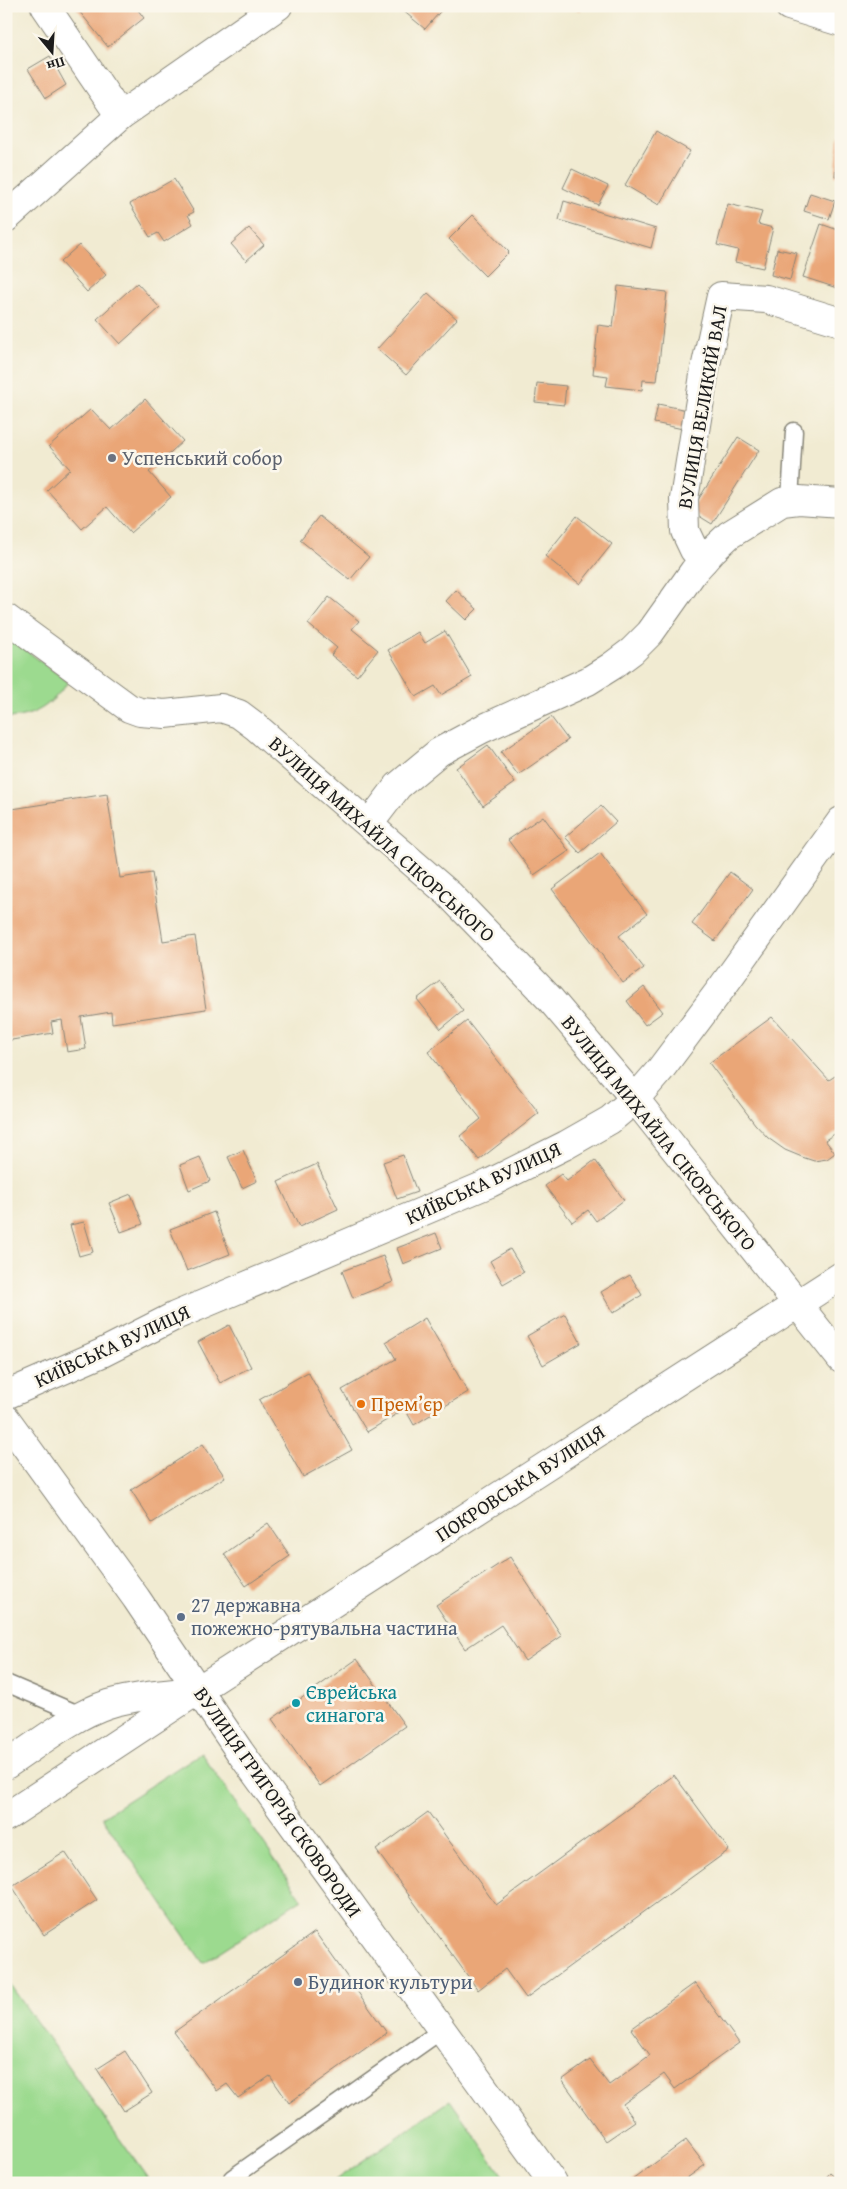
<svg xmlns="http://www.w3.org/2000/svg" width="847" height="2189" viewBox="0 0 847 2189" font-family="'Gentium Book Plus',serif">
  <rect width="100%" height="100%" fill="#fbf7ec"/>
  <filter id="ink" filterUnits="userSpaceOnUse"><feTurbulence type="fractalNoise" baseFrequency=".02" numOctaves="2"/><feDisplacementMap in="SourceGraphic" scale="10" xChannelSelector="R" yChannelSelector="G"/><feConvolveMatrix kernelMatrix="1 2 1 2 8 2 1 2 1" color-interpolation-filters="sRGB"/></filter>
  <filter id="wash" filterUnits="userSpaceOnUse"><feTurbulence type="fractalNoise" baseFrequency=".0096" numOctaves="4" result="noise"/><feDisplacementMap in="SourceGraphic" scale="20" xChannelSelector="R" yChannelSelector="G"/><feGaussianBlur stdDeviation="1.12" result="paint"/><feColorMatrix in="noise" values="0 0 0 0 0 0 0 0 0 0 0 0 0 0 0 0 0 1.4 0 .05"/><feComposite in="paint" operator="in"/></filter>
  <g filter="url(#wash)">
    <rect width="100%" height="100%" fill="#f1ebd2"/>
    <!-- green -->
    <g fill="#9cda8f" stroke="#5c7b56">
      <path d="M 6,635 L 68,682 C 51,705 36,717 6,718 Z"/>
      <path d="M 201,1753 L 302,1899 L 203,1963 L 102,1817 Z"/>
      <path d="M 6,1979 L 151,2183 L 6,2183 Z"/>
      <path d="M 450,2100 L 508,2183 L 331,2183 Z"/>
    </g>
    <g id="blocks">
      <!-- building -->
      <g fill="#eaa677">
        <path d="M 75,6 L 135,6 L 144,18 L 108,47 Z"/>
        <path d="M 403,6 L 445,6 L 425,29 L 401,9 Z"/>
        <path d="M 571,6 L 582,6 L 580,11 Z"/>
        <path d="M 50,56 L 66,85 L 46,98 L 28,69 Z"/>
        <path d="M 656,131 L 690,151 L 659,205 L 625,185 Z"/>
        <path d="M 839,137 L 841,137 L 841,177 L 835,176 Z"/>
        <path d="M 572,169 L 608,186 L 598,205 L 563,188 Z"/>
        <path d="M 174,179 L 194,212 L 188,215 L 193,224 L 164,242 L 158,233 L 150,237 L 130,204 Z"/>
        <path d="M 810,193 L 835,201 L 829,219 L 804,211 Z"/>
        <path d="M 564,201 L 656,229 L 651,248 L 559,220 Z"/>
        <path d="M 728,204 L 762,212 L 758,224 L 773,228 L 763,268 L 735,262 L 738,250 L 717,245 Z"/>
        <path d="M 473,215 L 509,252 L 485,276 L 449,239 Z"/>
        <path d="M 821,224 L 841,231 L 841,275 L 837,288 L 803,277 Z"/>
        <path d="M 249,228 L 264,245 L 246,261 L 231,244 Z"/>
        <path d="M 79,245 L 106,275 L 87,292 L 60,262 Z"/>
        <path d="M 777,249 L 797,253 L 790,280 L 771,275 Z"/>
        <path d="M 137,283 L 160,308 L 120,344 L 97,319 Z"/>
        <path d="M 618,286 L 667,292 L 657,381 L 643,380 L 642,390 L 606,386 L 608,376 L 593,374 L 598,325 L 613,327 Z"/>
        <path d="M 428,293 L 457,319 L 406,375 L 377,349 Z"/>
        <path d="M 537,383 L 566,386 L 564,405 L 535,402 Z"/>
        <path d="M 145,399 L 183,441 L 149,472 L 171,497 L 130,533 L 107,507 L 82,529 L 47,490 L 70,469 L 49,446 L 91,409 L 111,430 Z"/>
        <path d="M 658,404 L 687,410 L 683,429 L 654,423 Z"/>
        <path d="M 738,437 L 759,450 L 712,524 L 691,511 Z"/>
        <path d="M 319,516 L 369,557 L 350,580 L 300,540 Z"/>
        <path d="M 577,516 L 612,544 L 580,584 L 545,556 Z"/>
        <path d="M 456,590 L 477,609 L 466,620 L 446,601 Z"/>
        <path d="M 329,597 L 359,621 L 352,629 L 378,650 L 357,676 L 331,655 L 337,648 L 308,624 Z"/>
        <path d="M 445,631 L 472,677 L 441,695 L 435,686 L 416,697 L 388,650 L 418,632 L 425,643 Z"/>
        <path d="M 551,717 L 568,740 L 518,775 L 501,752 Z"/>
        <path d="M 488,745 L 515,783 L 483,806 L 456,768 Z"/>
        <path d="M 107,794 L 120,878 L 152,873 L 163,941 L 195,936 L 206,1009 L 112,1023 L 111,1012 L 81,1017 L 86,1049 L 67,1052 L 62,1020 L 51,1022 L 53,1033 L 6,1041 L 6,810 Z"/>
        <path d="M 601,806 L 616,822 L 580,853 L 565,837 Z"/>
        <path d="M 543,816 L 569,851 L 534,875 L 508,840 Z"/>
        <path d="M 600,853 L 647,914 L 619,936 L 644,968 L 623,983 L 552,889 Z"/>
        <path d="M 730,872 L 753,889 L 715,941 L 692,924 Z"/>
        <path d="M 440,981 L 463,1011 L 441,1029 L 417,999 Z"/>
        <path d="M 644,987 L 663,1012 L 645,1025 L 627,1001 Z"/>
        <path d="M 772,1017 L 829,1080 L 841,1072 L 841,1130 L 825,1140 L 835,1153 L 827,1159 L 814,1161 L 802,1157 L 785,1150 L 768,1138 L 755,1124 L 709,1063 Z"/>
        <path d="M 467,1021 L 539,1113 L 479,1160 L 460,1136 L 481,1119 L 428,1052 Z"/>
        <path d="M 243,1150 L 257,1181 L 242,1188 L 228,1157 Z"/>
        <path d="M 403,1155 L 417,1192 L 397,1199 L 383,1162 Z"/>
        <path d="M 200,1157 L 210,1181 L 189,1190 L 180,1165 Z"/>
        <path d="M 595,1160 L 624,1200 L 596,1221 L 588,1210 L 572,1222 L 545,1186 L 561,1174 L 567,1181 Z"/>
        <path d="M 317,1164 L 338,1209 L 299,1227 L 278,1182 Z"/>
        <path d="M 131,1194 L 143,1224 L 121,1232 L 109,1203 Z"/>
        <path d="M 214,1212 L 230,1254 L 187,1271 L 170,1229 Z"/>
        <path d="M 84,1222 L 93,1252 L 79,1256 L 70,1225 Z"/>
        <path d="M 436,1233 L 442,1248 L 403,1264 L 397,1248 Z"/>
        <path d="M 510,1249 L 524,1272 L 503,1284 L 490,1261 Z"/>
        <path d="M 383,1256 L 393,1282 L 353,1298 L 342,1271 Z"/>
        <path d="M 630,1275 L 642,1295 L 613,1313 L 601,1292 Z"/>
        <path d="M 565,1314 L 581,1343 L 543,1365 L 527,1336 Z"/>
        <path d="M 425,1318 L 468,1392 L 414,1425 L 405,1409 L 367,1432 L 342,1390 L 396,1359 L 386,1342 Z"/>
        <path d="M 229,1325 L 251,1367 L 220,1383 L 198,1342 Z"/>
        <path d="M 308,1372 L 352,1450 L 303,1477 L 259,1400 Z"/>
        <path d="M 203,1444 L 225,1477 L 152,1523 L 131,1490 Z"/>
        <path d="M 268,1523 L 290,1556 L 246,1586 L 224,1554 Z"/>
        <path d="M 510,1557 L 562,1636 L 525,1661 L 501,1625 L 465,1649 L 436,1605 Z"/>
        <path d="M 357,1659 L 405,1726 L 320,1786 L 272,1719 Z"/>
        <path d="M 674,1775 L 729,1850 L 526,1998 L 505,1969 L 478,1990 L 376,1850 L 428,1812 L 496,1905 Z"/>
        <path d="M 65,1852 L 97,1900 L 44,1935 L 12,1886 Z"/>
        <path d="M 315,1932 L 387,2033 L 289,2103 L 270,2076 L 238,2098 L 227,2084 L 217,2091 L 174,2032 Z"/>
        <path d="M 695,1983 L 739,2043 L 675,2089 L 664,2074 L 623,2104 L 635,2121 L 606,2141 L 562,2080 L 590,2060 L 609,2085 L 650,2055 L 631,2029 Z"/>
        <path d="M 125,2051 L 152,2093 L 124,2111 L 97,2069 Z"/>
        <path d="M 686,2140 L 705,2165 L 680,2183 L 628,2183 Z"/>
        <path d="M 830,2173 L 841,2183 L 821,2183 Z"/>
      </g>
    </g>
  </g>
  <g filter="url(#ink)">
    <use href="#blocks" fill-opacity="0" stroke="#868477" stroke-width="1"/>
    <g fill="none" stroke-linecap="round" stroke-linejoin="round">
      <!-- service casing -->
      <g stroke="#868477" stroke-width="19">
        <g id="service">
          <path d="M 790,500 L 794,431"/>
          <path d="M 6,1683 L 83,1716"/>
          <path d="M 232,2178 L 442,2030"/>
        </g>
      </g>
      <!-- minor casing -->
      <g stroke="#868477" stroke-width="30">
        <g id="minor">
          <path d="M 45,6 L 120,116"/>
          <path d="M 789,6 L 841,22"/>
          <path d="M 6,218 L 120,116 L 278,6"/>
          <path d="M 703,561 L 694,550 L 685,531 L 684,499 L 705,369 L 721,296 L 766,299 L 841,322"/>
          <path d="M 6,618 L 129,708 L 140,712 L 165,714 L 221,708 L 239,714 L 255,726 L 449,894 L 550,999 L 635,1099 L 841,1359"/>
          <path d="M 369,824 L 398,786 L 439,752 L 482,729 L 588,681 L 612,666 L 632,651 L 650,633 L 694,571 L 713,550 L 729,535 L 782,502 L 799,500 L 841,503"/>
          <path d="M 6,1395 L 102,1353 L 175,1316 L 490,1183 L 566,1145 L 610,1120 L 635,1099 L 660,1070 L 723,986 L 841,821"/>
          <path d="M 6,1419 L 136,1598 L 198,1690"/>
        </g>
      </g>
      <!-- tertiary casing -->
      <g stroke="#868477" stroke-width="30">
        <path id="tertiary" d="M 198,1690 L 240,1752 L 553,2183"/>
      </g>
      <!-- secondary casing -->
      <g stroke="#868477" stroke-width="30">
        <g id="secondary">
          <path d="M 6,1765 C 38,1744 72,1716 108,1704 C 135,1696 164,1694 192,1691"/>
          <path d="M 6,1817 L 198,1690 L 841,1276"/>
        </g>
      </g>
      <!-- service -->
      <use href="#service" stroke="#fff" stroke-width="16"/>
      <!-- minor -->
      <use href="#minor" stroke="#fff" stroke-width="28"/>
      <!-- tertiary -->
      <use href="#tertiary" stroke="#fff" stroke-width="28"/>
      <!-- secondary -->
      <use href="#secondary" stroke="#fff" stroke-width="28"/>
    </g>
  </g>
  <!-- markers -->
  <circle fill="#6b7280" stroke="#fbf7ec" stroke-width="2" cx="112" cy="458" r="5"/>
  <circle fill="#e8710a" stroke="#fbf7ec" stroke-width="2" cx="361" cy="1404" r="5"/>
  <g fill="#5c6f8a" stroke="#fbf7ec" stroke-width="2">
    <circle cx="181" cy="1617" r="5"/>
    <circle cx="298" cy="1982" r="5"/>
  </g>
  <circle fill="#0f9aa8" stroke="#fbf7ec" stroke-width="2" cx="296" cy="1703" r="5"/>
  <g text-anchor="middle" stroke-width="5" stroke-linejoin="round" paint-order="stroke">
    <!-- street labels -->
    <g font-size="20" fill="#1c1c1c" stroke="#fbf7ec">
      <text transform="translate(702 407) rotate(-80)" y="7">ВУЛИЦЯ ВЕЛИКИЙ ВАЛ</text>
      <text transform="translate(382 839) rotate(42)" y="7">ВУЛИЦЯ МИХАЙЛА СІКОРСЬКОГО</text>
      <text transform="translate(659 1133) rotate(51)" y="7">ВУЛИЦЯ МИХАЙЛА СІКОРСЬКОГО</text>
      <text transform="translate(483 1183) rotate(-25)" y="7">КИЇВСЬКА ВУЛИЦЯ</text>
      <text transform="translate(112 1346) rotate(-25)" y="7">КИЇВСЬКА ВУЛИЦЯ</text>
      <text transform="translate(520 1483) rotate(-33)" y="7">ПОКРОВСЬКА ВУЛИЦЯ</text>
      <text transform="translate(278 1802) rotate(55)" y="7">ВУЛИЦЯ ГРИГОРІЯ СКОВОРОДИ</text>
    </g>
    <!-- worship labels -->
    <g font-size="20" fill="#5b616d" stroke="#fbf7ec" text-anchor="start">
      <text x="122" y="465">Успенський собор</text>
    </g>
    <!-- food labels -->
    <g font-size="20" fill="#c56008" stroke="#fbf7ec" text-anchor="start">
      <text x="371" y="1411">Прем’єр</text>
    </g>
    <!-- service labels -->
    <g font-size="20" fill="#4e5e75" stroke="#fbf7ec" text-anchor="start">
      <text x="191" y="1612">27 державна<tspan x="191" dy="23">пожежно-рятувальна частина</tspan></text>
      <text x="308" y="1989">Будинок культури</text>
    </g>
    <!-- culture labels -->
    <g font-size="20" fill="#0d838f" stroke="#fbf7ec" text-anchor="start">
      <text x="306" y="1699">Єврейська<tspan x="306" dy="23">синагога</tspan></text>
    </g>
  </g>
  <!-- margin -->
  <rect width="847" height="2189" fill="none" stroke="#fbf7ec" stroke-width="25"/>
  <!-- north arrow -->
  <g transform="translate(52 52) rotate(162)" stroke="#fbf7ec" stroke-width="4" paint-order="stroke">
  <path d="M0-4L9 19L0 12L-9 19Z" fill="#1c1c1c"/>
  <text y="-8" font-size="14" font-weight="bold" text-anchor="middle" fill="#1c1c1c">Пн</text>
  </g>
</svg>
